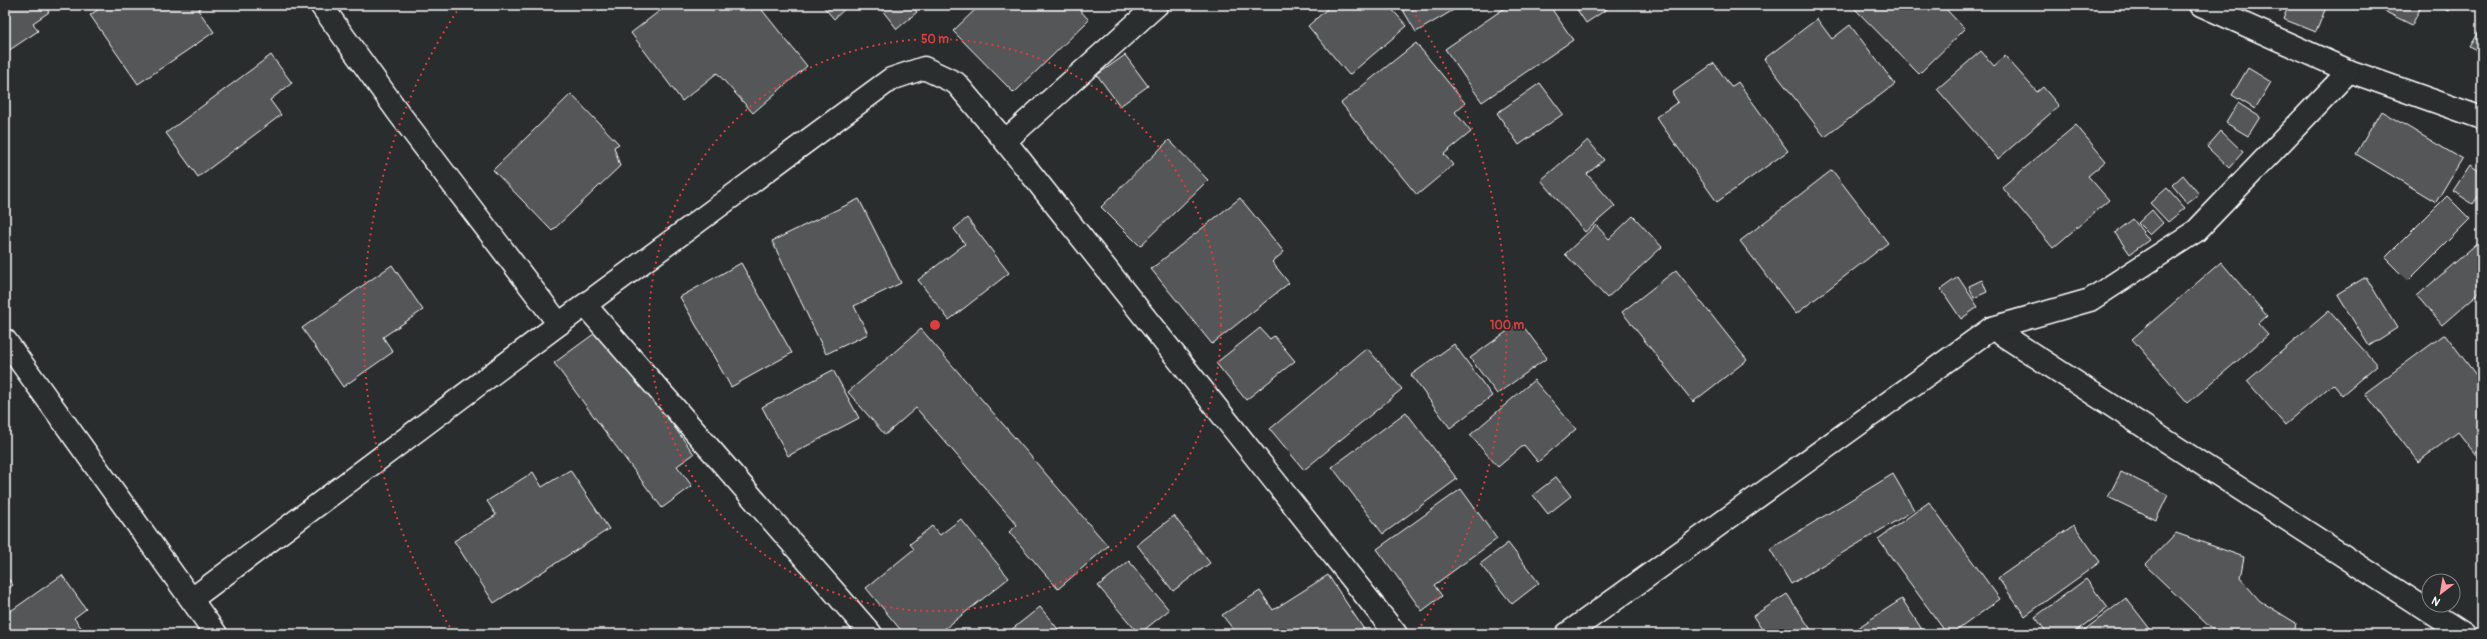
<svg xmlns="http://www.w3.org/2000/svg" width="2487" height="639" viewBox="0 0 2487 639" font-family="Pangolin,sans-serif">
  <rect width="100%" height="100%" fill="#2a2d2e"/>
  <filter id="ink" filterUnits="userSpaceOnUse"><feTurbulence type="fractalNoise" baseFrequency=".025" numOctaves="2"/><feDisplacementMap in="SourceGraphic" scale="8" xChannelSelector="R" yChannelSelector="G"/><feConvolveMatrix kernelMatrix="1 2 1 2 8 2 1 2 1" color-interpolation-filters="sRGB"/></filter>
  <g filter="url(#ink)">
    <!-- building -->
    <g fill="#555758" stroke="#fff">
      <path d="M 5,5 L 45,5 L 49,12 L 33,23 L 38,31 L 5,53 Z"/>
      <path d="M 105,5 L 205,5 L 198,10 L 214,32 L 138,84 L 90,15 Z"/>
      <path d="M 667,5 L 758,5 L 807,66 L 753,113 L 717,73 L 682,101 L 631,33 Z"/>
      <path d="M 822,5 L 849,5 L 834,19 Z"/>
      <path d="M 878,5 L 911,5 L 917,12 L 897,29 Z"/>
      <path d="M 980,5 L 1075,5 L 1089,20 L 1014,93 L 953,31 Z"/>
      <path d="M 1323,5 L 1388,5 L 1407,26 L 1349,75 L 1308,26 L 1327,9 Z"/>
      <path d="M 1400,5 L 1462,5 L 1416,32 Z"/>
      <path d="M 1509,5 L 1549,5 L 1573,40 L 1482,102 L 1445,49 Z"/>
      <path d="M 1574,5 L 1613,5 L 1586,23 Z"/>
      <path d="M 1851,5 L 1942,5 L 1965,29 L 1919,74 Z"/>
      <path d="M 2264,5 L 2283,5 L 2280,12 Z"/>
      <path d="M 2289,5 L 2327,5 L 2316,32 L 2283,19 Z"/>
      <path d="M 2372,5 L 2422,5 L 2412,25 Z"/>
      <path d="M 2437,5 L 2452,5 L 2448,11 Z"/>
      <path d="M 1817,19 L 1832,39 L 1850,25 L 1895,84 L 1825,137 L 1764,59 Z"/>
      <path d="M 2482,27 L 2482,54 L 2470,47 Z"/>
      <path d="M 1416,43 L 1465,103 L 1455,112 L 1471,132 L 1444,154 L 1453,165 L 1417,195 L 1341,103 Z"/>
      <path d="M 1981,51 L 1994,66 L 2005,56 L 2037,92 L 2043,87 L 2059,106 L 1998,159 L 1937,89 Z"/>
      <path d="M 271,55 L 292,83 L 270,100 L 281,115 L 198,177 L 166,133 Z"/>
      <path d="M 1125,55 L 1148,86 L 1120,106 L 1097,75 Z"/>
      <path d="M 1714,63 L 1731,87 L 1738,82 L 1788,151 L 1717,202 L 1656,117 L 1678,102 L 1672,93 Z"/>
      <path d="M 2248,68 L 2271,82 L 2255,109 L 2232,95 Z"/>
      <path d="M 1540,83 L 1563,114 L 1519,145 L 1497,113 Z"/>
      <path d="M 571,94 L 619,144 L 614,147 L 620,166 L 552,231 L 493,170 Z"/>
      <path d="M 2238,103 L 2260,117 L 2248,136 L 2226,123 Z"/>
      <path d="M 2381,111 L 2462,159 L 2436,202 L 2356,154 Z"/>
      <path d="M 2076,125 L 2106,161 L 2088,176 L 2109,200 L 2053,248 L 2002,187 Z"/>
      <path d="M 2221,131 L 2243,152 L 2229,168 L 2207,147 Z"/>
      <path d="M 1169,140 L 1208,180 L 1140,246 L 1101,207 Z"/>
      <path d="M 1588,140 L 1604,160 L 1587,174 L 1615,206 L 1585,232 L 1541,180 Z"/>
      <path d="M 2470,165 L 2482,173 L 2482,191 L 2473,204 L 2453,191 Z"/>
      <path d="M 1832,170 L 1888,243 L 1796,314 L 1740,241 Z"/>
      <path d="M 2183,175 L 2199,194 L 2187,203 L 2172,185 Z"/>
      <path d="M 2167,188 L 2185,208 L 2168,222 L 2150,203 Z"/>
      <path d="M 2447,196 L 2470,219 L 2408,281 L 2385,258 Z"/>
      <path d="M 1240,198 L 1284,252 L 1272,262 L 1289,283 L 1212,344 L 1151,269 Z"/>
      <path d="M 859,199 L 901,283 L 854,306 L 868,334 L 826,354 L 772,241 Z"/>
      <path d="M 2152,210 L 2163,223 L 2150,235 L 2138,223 Z"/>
      <path d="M 1633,216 L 1662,247 L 1607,298 L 1565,254 L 1596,225 L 1609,239 Z"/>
      <path d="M 967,218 L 1009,273 L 949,320 L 918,280 L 965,244 L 954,229 Z"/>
      <path d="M 2133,219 L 2149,240 L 2130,254 L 2115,233 Z"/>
      <path d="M 2482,239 L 2482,290 L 2442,325 L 2417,296 Z"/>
      <path d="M 2221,262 L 2267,316 L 2258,324 L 2268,335 L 2188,403 L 2132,339 Z"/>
      <path d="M 741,263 L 792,353 L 731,387 L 680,297 Z"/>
      <path d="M 392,265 L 423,310 L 383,337 L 393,352 L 343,387 L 302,328 Z"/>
      <path d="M 1676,270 L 1747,360 L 1693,402 L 1622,312 Z"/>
      <path d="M 1958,277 L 1978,307 L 1961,319 L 1941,289 Z"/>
      <path d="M 2366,277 L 2397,328 L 2369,346 L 2337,294 Z"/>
      <path d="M 1982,280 L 1987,292 L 1974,298 L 1969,286 Z"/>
      <path d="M 2329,311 L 2377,365 L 2342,395 L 2333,384 L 2285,425 L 2247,381 Z"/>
      <path d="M 1520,322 L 1547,358 L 1497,394 L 1470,358 Z"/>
      <path d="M 602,328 L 694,454 L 677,466 L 692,486 L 662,508 L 554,363 Z"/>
      <path d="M 1260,328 L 1270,339 L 1274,336 L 1295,361 L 1246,400 L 1216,363 Z"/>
      <path d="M 921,329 L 1108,546 L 1058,589 L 1009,532 L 1017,525 L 916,408 L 885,435 L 848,392 Z"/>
      <path d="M 2445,334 L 2482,383 L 2482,457 L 2479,459 L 2458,432 L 2418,462 L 2365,393 Z"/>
      <path d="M 1454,344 L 1492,396 L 1450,428 L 1411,375 Z"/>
      <path d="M 1367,348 L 1402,389 L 1304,470 L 1270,429 Z"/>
      <path d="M 833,370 L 859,418 L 788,456 L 762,407 Z"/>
      <path d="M 1534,380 L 1576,429 L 1538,462 L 1524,445 L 1498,467 L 1470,435 Z"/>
      <path d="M 1406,412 L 1457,479 L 1383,534 L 1332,467 Z"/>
      <path d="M 570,470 L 609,529 L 494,603 L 454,541 L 496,515 L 487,501 L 533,472 L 542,487 Z"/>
      <path d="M 2121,472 L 2168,495 L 2156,520 L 2108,497 Z"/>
      <path d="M 1893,474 L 1914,510 L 1791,584 L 1770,549 Z"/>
      <path d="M 1556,477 L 1571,496 L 1548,514 L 1533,495 Z"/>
      <path d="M 1461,489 L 1497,539 L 1434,585 L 1442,596 L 1422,611 L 1377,549 Z"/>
      <path d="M 1929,502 L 2000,599 L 1952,634 L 1947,634 L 1878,539 Z"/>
      <path d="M 1174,516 L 1210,563 L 1173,591 L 1137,545 Z"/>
      <path d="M 961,519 L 1009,578 L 938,634 L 904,634 L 866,588 L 914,549 L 910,544 L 932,526 L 940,535 Z"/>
      <path d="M 2074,525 L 2100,562 L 2025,616 L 1998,578 Z"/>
      <path d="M 2176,533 L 2244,557 L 2240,578 L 2260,601 L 2296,623 L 2294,634 L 2217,634 L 2145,565 Z"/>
      <path d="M 1508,543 L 1539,583 L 1512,604 L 1480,564 Z"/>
      <path d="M 1129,561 L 1169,610 L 1139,634 L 1098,586 Z"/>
      <path d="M 5,574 L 13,585 L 5,591 Z"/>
      <path d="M 62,575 L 86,609 L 74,618 L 86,634 L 5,634 L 5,615 Z"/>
      <path d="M 1328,575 L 1367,634 L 1237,634 L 1222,615 L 1260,591 L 1273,610 Z"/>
      <path d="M 2086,579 L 2108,608 L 2073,634 L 2048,634 L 2035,617 Z"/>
      <path d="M 1787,594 L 1814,634 L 1765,634 L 1753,616 Z"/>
      <path d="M 2126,598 L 2154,634 L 2079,634 Z"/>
      <path d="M 1902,599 L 1925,634 L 1848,634 Z"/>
      <path d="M 1040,607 L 1062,634 L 1006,634 Z"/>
    </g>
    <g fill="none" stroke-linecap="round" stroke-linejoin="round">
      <!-- minor casing -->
      <g stroke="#fff" stroke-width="25">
        <g id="minor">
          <path d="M 2201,5 L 2349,71 L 2482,118"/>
          <path d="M 1005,141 L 1157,5"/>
          <path d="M 585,305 L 871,634"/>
          <path d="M 559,324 L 891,79 L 924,68 L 956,83 L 1005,141 L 1396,634"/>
          <path d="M 1992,328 L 2464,634"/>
          <path d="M 5,340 L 216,634"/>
          <path d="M 192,599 L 559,324 L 398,112 L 321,5"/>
          <path d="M 1567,634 L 1992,328 L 2090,300 L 2196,231 L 2349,71"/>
        </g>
      </g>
      <!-- minor -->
      <use href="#minor" stroke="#2a2d2e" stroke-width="22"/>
    </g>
  </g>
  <!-- distance rings -->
  <g fill="none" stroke="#da3e3e" stroke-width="2" stroke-dasharray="2 4">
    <circle cx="935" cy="325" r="286"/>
    <path d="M453 632A572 572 0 0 1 461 5M1409 5A572 572 0 0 1 1417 632"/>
  </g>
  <circle cx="935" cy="325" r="6" fill="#da3e3e" stroke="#2a2d2e" stroke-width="2"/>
  <g font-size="12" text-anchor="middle" font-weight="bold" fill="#da3e3e" stroke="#2a2d2e" stroke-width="3.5" stroke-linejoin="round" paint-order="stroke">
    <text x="935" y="43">50 m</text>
    <text x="1507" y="329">100 m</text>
  </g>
  <!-- margin -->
  <rect width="2487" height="639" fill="none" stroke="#2a2d2e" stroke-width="20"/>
  <rect x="10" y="10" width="2467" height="619" fill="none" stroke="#fff" stroke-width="1.5" filter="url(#ink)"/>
  <!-- north arrow -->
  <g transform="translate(2441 593) rotate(211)"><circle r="19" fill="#2a2d2e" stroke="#7f8182"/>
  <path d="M0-3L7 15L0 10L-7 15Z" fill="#ff9aa2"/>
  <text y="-6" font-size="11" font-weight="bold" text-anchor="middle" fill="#ffffff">N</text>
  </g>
</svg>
